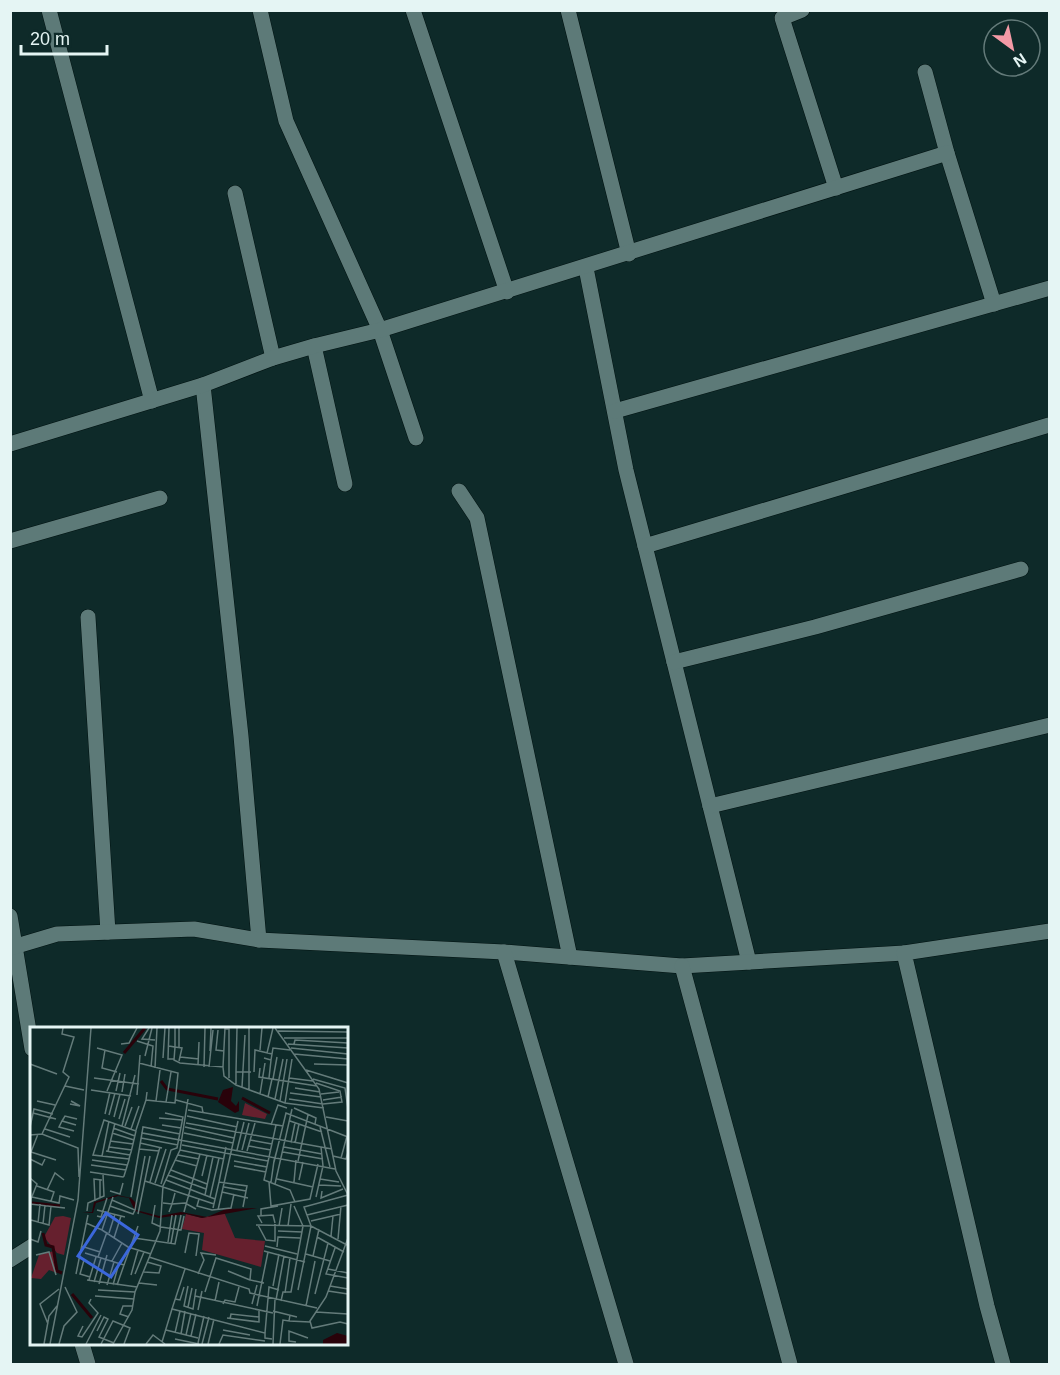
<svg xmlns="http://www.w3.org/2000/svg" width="1060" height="1375" viewBox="0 0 1060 1375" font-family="Helvetica,sans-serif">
  <rect width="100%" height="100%" fill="#0e2a29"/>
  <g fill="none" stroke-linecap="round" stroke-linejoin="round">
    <!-- minor casing -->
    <g stroke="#001211" stroke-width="16">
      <g id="minor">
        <path d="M 49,10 L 152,401"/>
        <path d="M 260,10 L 286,121 L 380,330 L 416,438"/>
        <path d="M 413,10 L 507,292"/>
        <path d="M 568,10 L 629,254"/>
        <path d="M 802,10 L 782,18 L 836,188"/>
        <path d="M 925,72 L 947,153 L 994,304"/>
        <path d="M 235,193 L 273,358"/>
        <path d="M 586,268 L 626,470 L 749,962"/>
        <path d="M 314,346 L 345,484"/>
        <path d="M 203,385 L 241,736 L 259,940"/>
        <path d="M 615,411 L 1050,288"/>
        <path d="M 10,444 L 203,385 L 273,358 L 314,346 L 380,330 L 947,153"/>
        <path d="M 459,491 L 477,518 L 570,957"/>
        <path d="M 10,541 L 160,498"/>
        <path d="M 645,546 L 1049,425"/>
        <path d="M 88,617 L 108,932"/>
        <path d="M 674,662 L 815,627 L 1021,569"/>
        <path d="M 710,806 L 1050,725"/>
        <path d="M 10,916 L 32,1049"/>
        <path d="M 10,948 L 57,934 L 194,929 L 259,940 L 504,952 L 682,966 L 904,953"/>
        <path d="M 504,952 L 626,1364"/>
        <path d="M 682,966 L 790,1364"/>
        <path d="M 10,1260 L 32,1246"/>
        <path d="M 82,1344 L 88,1364"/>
        <path d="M 1003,1364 L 987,1306 L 904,953 L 1050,931"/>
      </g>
    </g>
    <!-- minor -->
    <use href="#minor" stroke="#5d7a78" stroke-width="15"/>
  </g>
  <!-- overview -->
  <g transform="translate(30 1027)">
    <rect width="318" height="318" fill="#0e2a29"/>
    <path d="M 215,76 L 237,87 L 235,92 L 212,88 ZM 194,185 L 205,211 L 235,214 L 231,240 L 172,223 L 174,206 L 152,202 L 156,187 L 172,191 ZM 33,189 L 41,191 L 34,228 L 27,226 L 14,210 L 25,190 ZM 24,224 L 27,246 L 19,243 L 11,252 L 1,251 L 9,228 Z" fill="#66202e"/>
    <path d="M 203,60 L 201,74 L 206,79 L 209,74 L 209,84 L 205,86 L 188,75 L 193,63 ZM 87,168 L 101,171 L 107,177 L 106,183 L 129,189 L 151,185 L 177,190 L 196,182 L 227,181 L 172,191 L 156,187 L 129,191 L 105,184 L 99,171 L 88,169 L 66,176 L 63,186 L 52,185 L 62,185 L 64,175 ZM 307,306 L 318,309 L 318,317 L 293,317 L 293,313 Z" fill="#29020a"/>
    <path fill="none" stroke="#29020a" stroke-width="3" d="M 94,26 L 115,1M 131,54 L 137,62 L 188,72M 212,71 L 240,86M 2,176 L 30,179M 13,206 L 16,218 L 23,220 L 27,244 L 32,246M 42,267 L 62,291"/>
    <path fill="none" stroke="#647b7a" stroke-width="1.5" d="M 119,1 L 112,12 L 125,13M 139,1 L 138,32 L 144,32M 149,1 L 149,20M 245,1 L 289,62 L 306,144 L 318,168M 195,2 L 199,2 L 199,51M 188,3 L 186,23 L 194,24M 248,4 L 318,5M 254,11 L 318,11M 107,14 L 123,19 L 121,40M 91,17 L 99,16 L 107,1M 258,17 L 318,21M 264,17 L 265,13 L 318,16M 139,19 L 145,20 L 145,1M 67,21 L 92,28 L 77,64M 261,21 L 318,27M 75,23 L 72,41 L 87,45M 230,23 L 232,1M 180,24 L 181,1M 237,26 L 243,1M 264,27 L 318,32M 115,29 L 122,1M 150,30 L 169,32M 133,31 L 135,1M 234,31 L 241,33 L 239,51M 241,33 L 243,21 L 260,23M 149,34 L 152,21 L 145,20 L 144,33 L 150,36 L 193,40 L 195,1M 109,36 L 148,46 L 145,76 L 116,73 L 117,65M 0,37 L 27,47M 284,37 L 318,38M 168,38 L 169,15M 174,40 L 175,1M 179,40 L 183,3M 193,40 L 194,49 L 206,58 L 255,76 L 294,81M 125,41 L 127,1M 230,41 L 229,50 L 287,59M 276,43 L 318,56M 206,45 L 207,1M 224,45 L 225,23 L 242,27M 64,51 L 109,57M 259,51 L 283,54M 243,52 L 247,30M 283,52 L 315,61 L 318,82M 206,57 L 206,45 L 221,45M 35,59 L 54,63M 212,60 L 215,8M 265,61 L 290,65M 61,63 L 101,69M 219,63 L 219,1M 86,64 L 90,46M 92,65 L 95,47M 260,66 L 291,70M 230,67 L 235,36M 291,67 L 309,65M 107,68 L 110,28M 238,70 L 242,52M 245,72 L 253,32M 259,72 L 293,77 L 312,75 L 310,64 L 286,56M 146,73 L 172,80 L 173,86M 293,73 L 312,70M 7,74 L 25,78M 126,74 L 130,43M 250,74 L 257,32M 136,75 L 141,45M 255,76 L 262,32M 40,77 L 50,79 L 41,74M 264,81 L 286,91 L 285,97M 158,83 L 253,99M 3,86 L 26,92M 75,87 L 80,65M 79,88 L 85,66M 157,89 L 207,100M 84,90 L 90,67M 296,90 L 318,94M 129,91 L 152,93M 89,92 L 95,72M 32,94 L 35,89 L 47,92M 260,94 L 292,105M 156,96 L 302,122M 132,98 L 151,101M 241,98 L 248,78 L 257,81M 246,98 L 234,153 L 260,163 L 265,175M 92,99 L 105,48M 95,99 L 102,80M 0,100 L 4,82 L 23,87M 155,100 L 204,111M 290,100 L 300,140M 83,101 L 105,109M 15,102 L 40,110M 101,102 L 109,79M 106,103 L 116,73M 44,104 L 29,100 L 32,94 L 46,98M 82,106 L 104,113M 112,106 L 113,100 L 150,107M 154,106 L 203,116M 12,107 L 39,50 L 33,45 L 44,10 L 32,7 L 33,1M 0,108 L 12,107 L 48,121 L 49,150M 111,111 L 148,118M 220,113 L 242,117M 80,114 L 103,117M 110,116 L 132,121M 261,116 L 265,96M 265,116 L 269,97M 152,118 L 238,134M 219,119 L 241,123M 79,120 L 102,123M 254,120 L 292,127M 109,122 L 129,124M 150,123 L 194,132M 207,123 L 214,95M 212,123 L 219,96M 247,123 L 256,86 L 318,110M 76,124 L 100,128M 78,124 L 85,96M 217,124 L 225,96M 1,125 L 26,133M 1,125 L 8,107M 253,125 L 293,132M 148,128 L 169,132M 72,129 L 79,94M 303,129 L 316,132 L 318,125M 311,131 L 317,109M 0,132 L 12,138 L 15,132M 62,133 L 97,138M 145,133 L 167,139M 204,134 L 237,140M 268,134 L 278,88M 61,138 L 96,143M 204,139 L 236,145M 141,143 L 177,157M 60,145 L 93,150 L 94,149 L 99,133 L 99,132 L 100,128 L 101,125 L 102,121 L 106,104 L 74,93 L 63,128 L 99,132M 138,148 L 176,162M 172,149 L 177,128M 0,151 L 7,157 L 1,172 L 0,197M 70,152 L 70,171M 247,152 L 283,160M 290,152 L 309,155M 136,153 L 185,172M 269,153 L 273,135M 115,154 L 184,177M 120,155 L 130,120M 189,155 L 196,120M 239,155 L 241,179 L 280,172 L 288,137M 241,155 L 244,134 L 247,123 L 244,135M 264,155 L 266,133M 125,156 L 136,122M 131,157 L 141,123 L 147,121 L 153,90 L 135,86M 245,157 L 262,82M 289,158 L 311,159M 7,159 L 24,165 L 21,174M 194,160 L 216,164M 17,163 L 25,146 L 34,153M 80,164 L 90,167 L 93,156M 292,164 L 291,171 L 313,162M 192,165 L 218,171M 175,168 L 183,130M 2,170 L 29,176 L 30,169 L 44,173M 101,170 L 112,106 L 305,142M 180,170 L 189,131M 286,170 L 293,139 L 291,120M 169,172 L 167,179 L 182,183 L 201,181 L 204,167M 65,174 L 64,152 L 72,153M 133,176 L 142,177 L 145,166M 0,177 L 35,181M 125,178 L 122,196 L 131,200 L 151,203 L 154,189M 80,179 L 103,187 L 105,183 L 82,173M 183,181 L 189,155 L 217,159 L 213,180M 67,183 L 95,190M 105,183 L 115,129M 188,183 L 208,94M 57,184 L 58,176 L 74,169 L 73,147M 139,185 L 142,177 L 155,176 L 166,182M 154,185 L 170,127M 108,187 L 120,129M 277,188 L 318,178M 67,189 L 71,190 L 77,171M 231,189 L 231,182 L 248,179M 1,193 L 19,198 L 21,179M 281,194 L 311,187M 8,196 L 10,177M 56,196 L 72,203 L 83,170M 232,196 L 228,189 L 243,188 L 245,196M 13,197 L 15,178M 226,198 L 281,199 L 317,218M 228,198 L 236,213 L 245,214 L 245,197M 249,199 L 252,181M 258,199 L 261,177M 72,203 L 98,220 L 121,227M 248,204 L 272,205M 79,206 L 85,187M 301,209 L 303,189M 287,210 L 314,225M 84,211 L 91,189M 104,211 L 145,217 L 151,188M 318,211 L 296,270 L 280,294 L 282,301 L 310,295 L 318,297M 0,212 L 8,215 L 11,204M 308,212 L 311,179M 138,215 L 142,188M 141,216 L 146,188M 51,219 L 70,225M 235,219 L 267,227M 247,220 L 248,210 L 270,211M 305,221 L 296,247 L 318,251M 234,224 L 275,235M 55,226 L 94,238 L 87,258M 155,226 L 159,206 L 169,207 L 166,229M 276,227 L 300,234M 6,228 L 19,225 L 26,248M 283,229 L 289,202M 68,230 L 77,205M 119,230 L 219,262 L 220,266 L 287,281M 54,233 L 50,247 L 60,250M 82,234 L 92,216M 94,238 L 108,199M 298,242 L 318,246M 198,244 L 220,253M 114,245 L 129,246 L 131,239 L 117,235M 46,247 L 58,188M 105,247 L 114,225M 168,247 L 174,233 L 171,226 L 186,228M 101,248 L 108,223M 57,253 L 107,260M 59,253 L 66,230M 64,255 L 71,231M 109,256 L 127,258M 69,257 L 77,228M 77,258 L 84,235M 83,258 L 89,236M 158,259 L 154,279 L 163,282 L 166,262M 243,259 L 249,227M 300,259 L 318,262M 68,263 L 105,265M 268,263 L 281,199 L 274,180 L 318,168M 298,264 L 318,267M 175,265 L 186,231 L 221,242 L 220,253 L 234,256M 255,266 L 260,231M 285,267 L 298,216M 65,269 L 104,272M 165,269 L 243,286M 145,272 L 150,273 L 154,260M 246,273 L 254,229M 185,274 L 189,255M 251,274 L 253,265 L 261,265 L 273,199 L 264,179M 193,277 L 195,273 L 205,275 L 209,260M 222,277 L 227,258M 227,279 L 238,225M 276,279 L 285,234M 158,280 L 162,261M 142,282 L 155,242M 168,283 L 172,264M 243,284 L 267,290M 286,285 L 318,287M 99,290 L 90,287 L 93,279 L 103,279M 197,291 L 229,295 L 229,284M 200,292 L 201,287 L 229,290M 259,294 L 280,295M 18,297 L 10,277 L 29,262M 53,299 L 48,309 L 52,310 L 68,286 L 59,276 L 61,272M 136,303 L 168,311M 193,303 L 220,308M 67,304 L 74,290 L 78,292 L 69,310 L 84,316M 145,306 L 150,284M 235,306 L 239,260 L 249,263M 151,307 L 155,284M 156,308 L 161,286M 161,309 L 166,287M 145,312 L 169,317M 132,315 L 142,282 L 235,306 L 235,311 L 242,312M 266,315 L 259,314 L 259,304 L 278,311M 168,316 L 174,289M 14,317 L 19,289 L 27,279M 20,317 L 48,173 L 61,1M 29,317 L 34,299 L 47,285 L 35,260M 56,317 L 71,288M 71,317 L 83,294 L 100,301 L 94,317M 83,317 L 102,283 L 105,265 L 130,204 L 133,159 L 150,123 L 158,72M 116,317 L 123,308 L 135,317M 172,317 L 179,290M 178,317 L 184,292M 189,317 L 193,308 L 235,314M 243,317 L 245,272M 250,317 L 253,293 L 259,294 L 260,288"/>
    <path fill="#3b67dc" fill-opacity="0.15" stroke="#3b67dc" stroke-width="3" d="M 76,186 L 108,208 L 81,250 L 48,229 Z"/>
    <rect width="318" height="318" fill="none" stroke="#e5f5f4" stroke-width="3"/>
  </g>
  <!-- border -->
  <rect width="1060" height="1375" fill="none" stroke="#e5f5f4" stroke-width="24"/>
  <!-- north arrow -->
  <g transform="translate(1012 48) rotate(147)"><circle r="28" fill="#0e2a29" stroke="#647b7a" stroke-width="1.5"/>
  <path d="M0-4.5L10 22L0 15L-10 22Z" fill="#f49aa6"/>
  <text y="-9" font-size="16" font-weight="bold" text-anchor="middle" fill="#e5f5f4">N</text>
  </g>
  <!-- scale -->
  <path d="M21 45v9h86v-9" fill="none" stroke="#e5f5f4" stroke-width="3"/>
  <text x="30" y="45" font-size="18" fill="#e5f5f4" stroke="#0e2a29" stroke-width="4.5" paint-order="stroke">20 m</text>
</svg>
